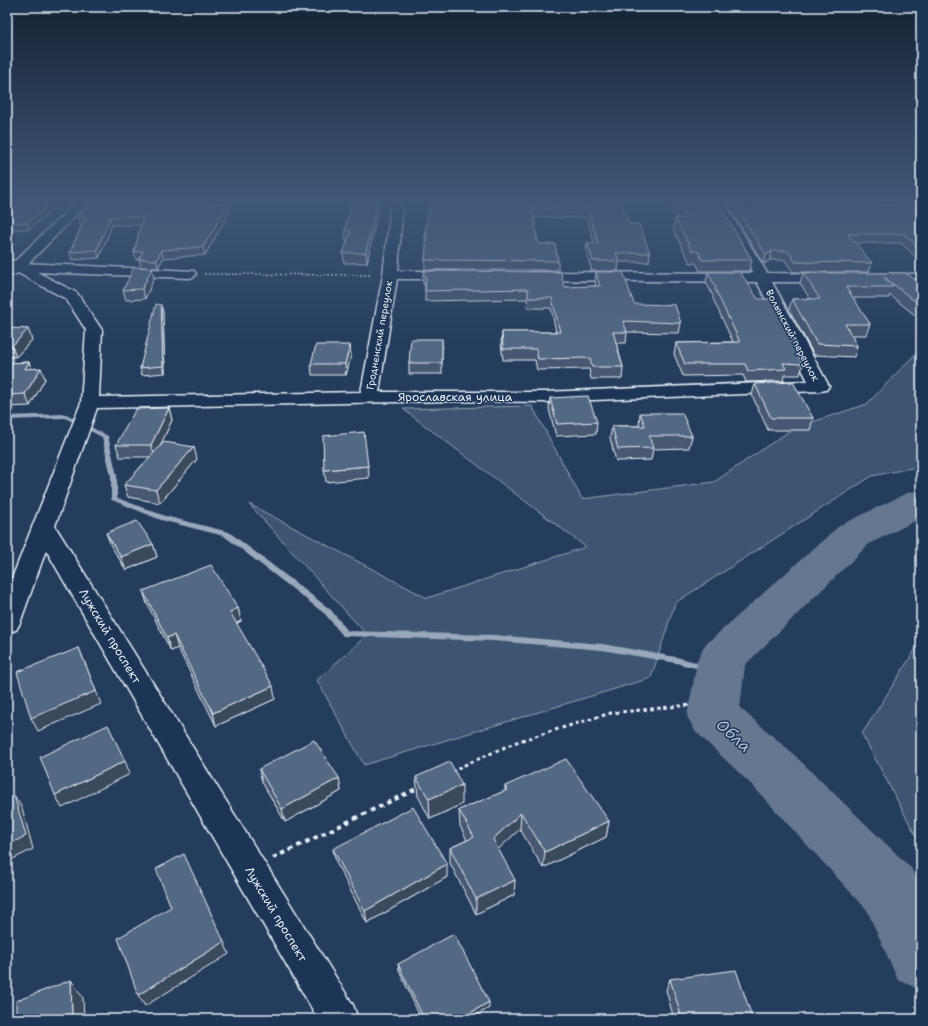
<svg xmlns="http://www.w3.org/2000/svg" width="928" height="1026" viewBox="0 0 928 1026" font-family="'Shantell Sans',sans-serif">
  <rect width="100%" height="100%" fill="#253d5d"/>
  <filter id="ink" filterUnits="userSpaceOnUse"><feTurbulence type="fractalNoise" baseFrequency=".025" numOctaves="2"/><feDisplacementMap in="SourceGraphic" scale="8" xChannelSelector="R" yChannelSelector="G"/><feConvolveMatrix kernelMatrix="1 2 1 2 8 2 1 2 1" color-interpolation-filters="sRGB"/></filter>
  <g filter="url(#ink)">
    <!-- green -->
    <g fill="#3e5472" stroke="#93a2b5">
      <path d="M 921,348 L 921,466 L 872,476 L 675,603 L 651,678 L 364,765 L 317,680 L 367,635 L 249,504 L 427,598 L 586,547 L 403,409 L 532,406 L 582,499 L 714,482 L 794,428 L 867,404 Z"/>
      <path d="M 917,647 L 921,647 L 921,845 L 862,734 Z"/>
    </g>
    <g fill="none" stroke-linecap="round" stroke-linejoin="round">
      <!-- stream -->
      <path fill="#99a8ba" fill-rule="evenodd" d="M 66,414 L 108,436 L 117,476 L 117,498 L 165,516 L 229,532 L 331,610 L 348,631 L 494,635 L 602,644 L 676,657 L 719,668 L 722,669 L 723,671 L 722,673 L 719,674 L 676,663 L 602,650 L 494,641 L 343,636 L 325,614 L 224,536 L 161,520 L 112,500 L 111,499 L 111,476 L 102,437 L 65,418 L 7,420 L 7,416 Z"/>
      <!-- river -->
      <path fill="#657890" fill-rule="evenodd" d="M 921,490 L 921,518 L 869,544 L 745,665 L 740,708 L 789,750 L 911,868 L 921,888 L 921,990 L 898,980 L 867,910 L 751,784 L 695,731 L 687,716 L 698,658 L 705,645 L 839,526 L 907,493 Z"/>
      <!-- street casing -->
      <g stroke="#e8f1f8" stroke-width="3">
        <g id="street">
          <path d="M 387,201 L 399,201 L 402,213 L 398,271 L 452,271 L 457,272 L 459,275 L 457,278 L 452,279 L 397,279 L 379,392 L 544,392 L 808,381 L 757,282 L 532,280 L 527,279 L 525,276 L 527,273 L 532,272 L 753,273 L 711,201 L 723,201 L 767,273 L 832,274 L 837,275 L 839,278 L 837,281 L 832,282 L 772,282 L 829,386 L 826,390 L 820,391 L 544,402 L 449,401 L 97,408 L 55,526 L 353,1005 L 358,1019 L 318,1019 L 46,550 L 20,623 L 16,630 L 7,632 L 7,591 L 81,403 L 86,330 L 66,299 L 18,273 L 7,278 L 7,267 L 12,264 L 22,263 L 194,271 L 196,274 L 194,277 L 189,278 L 37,272 L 77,293 L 102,330 L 99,397 L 361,392 L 383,275 L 390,213 Z"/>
          <path d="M 882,274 L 921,274 L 921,282 L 877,281 L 875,278 L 877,275 Z"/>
        </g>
      </g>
      <!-- secondary casing -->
      <g stroke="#e8f1f8" stroke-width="3">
        <path id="secondary" d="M 77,201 L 90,201 L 22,270 L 17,271 L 7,268 L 7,259 L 15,261 Z"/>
      </g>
      <!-- path-far2 -->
      <path stroke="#e8f1f8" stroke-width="1.5" stroke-dasharray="2 2" stroke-linecap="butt" d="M 204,274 L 371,275"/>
      <!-- path-far1 -->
      <path stroke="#e8f1f8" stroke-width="3" stroke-dasharray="3.5 3.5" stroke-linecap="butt" d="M 451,771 L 519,741 L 611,713 L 690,705"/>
      <!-- path -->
      <path stroke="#e8f1f8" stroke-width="4" stroke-dasharray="4.5 4.5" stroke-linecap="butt" d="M 273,858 L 420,787"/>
      <!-- street -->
      <use href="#street" fill="#1d3557" fill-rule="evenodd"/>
      <!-- secondary -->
      <use href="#secondary" fill="#1d3557" fill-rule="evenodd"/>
    </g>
    <!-- wall -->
    <g fill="#475970" stroke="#e8f1f8">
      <path d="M 7,201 L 64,201 L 29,229 L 7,229 Z"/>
      <path d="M 93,201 L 201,201 L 200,203 L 230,211 L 205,255 L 163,258 L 158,268 L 141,267 L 139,259 L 136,260 L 134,252 L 141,225 L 112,225 L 99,258 L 72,260 L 70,252 L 82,225 L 80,225 L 78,218 Z"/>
      <path d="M 352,201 L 378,201 L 378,208 L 367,263 L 344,263 L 343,253 L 348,241 L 346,241 L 345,231 Z"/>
      <path d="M 431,201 L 620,201 L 629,224 L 650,253 L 649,262 L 619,262 L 618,271 L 592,271 L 586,252 L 587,243 L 594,243 L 587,218 L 543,217 L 534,218 L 538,244 L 558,261 L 558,270 L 425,270 L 425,260 L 427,241 L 425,241 L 425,232 Z"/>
      <path d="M 666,201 L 717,201 L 752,260 L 749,271 L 700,271 L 696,263 L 690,263 L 673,229 L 675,218 L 677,218 Z"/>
      <path d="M 730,201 L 878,201 L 882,205 L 921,205 L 921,261 L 920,261 L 901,243 L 855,243 L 872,263 L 869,272 L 793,272 L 785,260 L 770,260 L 764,264 L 729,207 Z"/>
      <path d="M 152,268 L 154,278 L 145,299 L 126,300 L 123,290 Z"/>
      <path d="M 596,272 L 634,304 L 681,323 L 679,333 L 627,332 L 626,343 L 616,343 L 623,367 L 622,379 L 591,379 L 589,369 L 537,370 L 535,360 L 503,360 L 501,343 L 502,332 L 556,332 L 551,308 L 528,308 L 527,299 L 425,301 L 425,285 L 423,284 L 423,274 L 564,287 L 596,286 L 595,282 Z"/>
      <path d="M 708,272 L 758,299 L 796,343 L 794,348 L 803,364 L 800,375 L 784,375 L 783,381 L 746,382 L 743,375 L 683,376 L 674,354 L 676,343 L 733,342 L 713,299 L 713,296 L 706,282 Z"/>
      <path d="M 803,273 L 906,273 L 921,284 L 921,320 L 890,295 L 889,298 L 852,298 L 870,324 L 866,335 L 851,335 L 857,346 L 854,357 L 814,355 L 789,309 L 792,299 L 810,299 L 800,283 Z"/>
      <path d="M 161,305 L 163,312 L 165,373 L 142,375 L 140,368 Z"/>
      <path d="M 7,328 L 28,329 L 32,340 L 16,357 L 7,357 Z"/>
      <path d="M 442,339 L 442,374 L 409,374 L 409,363 Z"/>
      <path d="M 351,356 L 346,375 L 312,375 L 311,364 Z"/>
      <path d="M 29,362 L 31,368 L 45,379 L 30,406 L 7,407 L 7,363 Z"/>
      <path d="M 755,384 L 813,418 L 810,430 L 768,430 L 752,395 Z"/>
      <path d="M 550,398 L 597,422 L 596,434 L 556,436 L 549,409 Z"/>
      <path d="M 169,408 L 172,420 L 160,446 L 197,459 L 160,503 L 128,497 L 124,485 L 150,457 L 120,457 L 116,445 Z"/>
      <path d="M 640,413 L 692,436 L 689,448 L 653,449 L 651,460 L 616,461 L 610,438 L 612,426 L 639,426 Z"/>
      <path d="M 368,466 L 369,478 L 326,482 L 324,470 Z"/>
      <path d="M 106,533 L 153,544 L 157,557 L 126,570 L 111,546 Z"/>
      <path d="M 143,591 L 238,608 L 241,621 L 236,624 L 275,699 L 216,726 L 178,648 L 171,651 L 147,604 Z"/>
      <path d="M 259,769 L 339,778 L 341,791 L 285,822 L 262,782 Z"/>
      <path d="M 416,777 L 462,804 L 430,819 L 418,796 Z"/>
      <path d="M 505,786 L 609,821 L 606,837 L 543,868 L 520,829 L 498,849 L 514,895 L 476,914 L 450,863 L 450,848 L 467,840 L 460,826 L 459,810 L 505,791 Z"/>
      <path d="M 333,849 L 447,877 L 367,923 L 336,862 Z"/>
      <path d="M 398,964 L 489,1008 L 469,1019 L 421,1019 L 399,970 Z"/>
      <path d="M 670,979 L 752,1017 L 751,1019 L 674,1019 L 666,990 Z"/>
    </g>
    <!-- shaded-wall -->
    <g fill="#3a485b" stroke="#e8f1f8">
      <path d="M 54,201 L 64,201 L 29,229 L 27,223 Z"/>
      <path d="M 195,201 L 201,201 L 195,211 L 194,203 Z"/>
      <path d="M 376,201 L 378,201 L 378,208 L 367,263 L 366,253 Z"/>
      <path d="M 229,203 L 230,211 L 205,255 L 203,247 Z"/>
      <path d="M 110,217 L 112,225 L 99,258 L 97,250 Z"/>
      <path d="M 161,250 L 163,258 L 158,268 L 157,260 Z"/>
      <path d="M 772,251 L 770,260 L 764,264 L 766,255 Z"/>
      <path d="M 152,268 L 154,278 L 145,299 L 142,289 Z"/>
      <path d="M 161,305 L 163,312 L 165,373 L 163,366 Z"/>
      <path d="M 28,329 L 32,340 L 16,357 L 12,346 Z"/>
      <path d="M 350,345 L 351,356 L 346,375 L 345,364 Z"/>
      <path d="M 29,362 L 33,374 L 25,369 Z"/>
      <path d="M 41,368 L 45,379 L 30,406 L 25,394 Z"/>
      <path d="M 169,408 L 172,420 L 155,457 L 151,445 Z"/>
      <path d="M 194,447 L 197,459 L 160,503 L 156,490 Z"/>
      <path d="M 153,544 L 157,557 L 126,570 L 121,557 Z"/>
      <path d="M 238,608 L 241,621 L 233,625 L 230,612 Z"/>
      <path d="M 174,635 L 178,648 L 171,651 L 167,638 Z"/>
      <path d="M 79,648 L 101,704 L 38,731 L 31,718 Z"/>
      <path d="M 273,686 L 275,699 L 216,726 L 213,713 Z"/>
      <path d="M 125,761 L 130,774 L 62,808 L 55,795 Z"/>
      <path d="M 339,778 L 341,791 L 285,822 L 282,809 Z"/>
      <path d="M 462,785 L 462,804 L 430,819 L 429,799 Z"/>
      <path d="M 14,795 L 22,808 L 33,849 L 7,862 L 7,845 Z"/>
      <path d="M 521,813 L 520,829 L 492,855 L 493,839 Z"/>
      <path d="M 609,821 L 606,837 L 543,868 L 545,852 Z"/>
      <path d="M 447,864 L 447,877 L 367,923 L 365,911 Z"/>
      <path d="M 515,880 L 514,895 L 476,914 L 476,899 Z"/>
      <path d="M 224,942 L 229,954 L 145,1006 L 138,995 Z"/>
      <path d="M 71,980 L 83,998 L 84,1019 L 72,1019 Z"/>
      <path d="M 489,1002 L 489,1008 L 469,1019 L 460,1019 Z"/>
    </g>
    <!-- building -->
    <g fill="#536782" stroke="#e8f1f8">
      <path d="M 7,201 L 54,201 L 27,223 L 7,222 Z"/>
      <path d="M 93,201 L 195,201 L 194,203 L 229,203 L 203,247 L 161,250 L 157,260 L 139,259 L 143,251 L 134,252 L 143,217 L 110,217 L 97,250 L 70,252 L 86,217 L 78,218 Z"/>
      <path d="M 352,201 L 377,201 L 366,253 L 343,253 L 351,231 L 345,231 Z"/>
      <path d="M 431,201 L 620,201 L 629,224 L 639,224 L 650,253 L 616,253 L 619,261 L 593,261 L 587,243 L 598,243 L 588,209 L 532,209 L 538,244 L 555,244 L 558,261 L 425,260 L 427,232 L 425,232 Z"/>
      <path d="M 675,201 L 717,201 L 752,260 L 702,260 L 698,251 L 692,251 L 675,218 L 686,218 Z"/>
      <path d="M 732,201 L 878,201 L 882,205 L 921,205 L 921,250 L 904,234 L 848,234 L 872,263 L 795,262 L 788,251 L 772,251 L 766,255 Z"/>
      <path d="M 134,267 L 152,268 L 142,289 L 123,290 Z"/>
      <path d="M 423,271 L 561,272 L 564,287 L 600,286 L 596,272 L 623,272 L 634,304 L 675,305 L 681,323 L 623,321 L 627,332 L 613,332 L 623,367 L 592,367 L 590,358 L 538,359 L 536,349 L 503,349 L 502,332 L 560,332 L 552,298 L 528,298 L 528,289 L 425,291 L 426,276 L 423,274 Z"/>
      <path d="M 708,272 L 740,272 L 758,299 L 772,299 L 796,343 L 791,343 L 803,364 L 783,363 L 786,369 L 748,371 L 745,364 L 685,364 L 676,343 L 740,342 L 715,289 L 716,288 Z"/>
      <path d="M 803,273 L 906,273 L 921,284 L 921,306 L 884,277 L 893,287 L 846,287 L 870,324 L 845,324 L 857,346 L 817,344 L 792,299 L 820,299 Z"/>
      <path d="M 156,304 L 161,305 L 163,366 L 140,368 Z"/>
      <path d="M 7,328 L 28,329 L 12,346 L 7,346 Z"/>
      <path d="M 411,339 L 442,339 L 442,363 L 409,363 Z"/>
      <path d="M 316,345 L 350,345 L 345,364 L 311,364 Z"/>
      <path d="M 29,362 L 25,369 L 41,368 L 25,394 L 7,395 L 7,363 Z"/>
      <path d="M 793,382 L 813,418 L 771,418 L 755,384 Z"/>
      <path d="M 588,396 L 597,422 L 557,424 L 550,398 Z"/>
      <path d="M 169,408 L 151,445 L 116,445 L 136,409 Z"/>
      <path d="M 640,413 L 682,413 L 692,436 L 649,436 L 653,448 L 618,449 L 612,426 L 645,426 Z"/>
      <path d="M 364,432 L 368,466 L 324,470 L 323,436 Z"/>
      <path d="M 164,442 L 194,447 L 156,490 L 124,485 Z"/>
      <path d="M 137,521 L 153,544 L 121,557 L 106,533 Z"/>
      <path d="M 211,565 L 238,608 L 230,612 L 273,686 L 213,713 L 174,635 L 167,638 L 143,591 Z"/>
      <path d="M 79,648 L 96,691 L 31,718 L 17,672 Z"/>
      <path d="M 108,725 L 125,761 L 55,795 L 40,757 Z"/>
      <path d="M 314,740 L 339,778 L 282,809 L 259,769 Z"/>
      <path d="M 566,759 L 609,821 L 545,852 L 521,813 L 493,839 L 515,880 L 476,899 L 450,848 L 474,837 L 459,810 L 507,790 L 505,786 Z"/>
      <path d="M 450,762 L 462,785 L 429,799 L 416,777 Z"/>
      <path d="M 14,795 L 26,836 L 7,845 L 7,799 Z"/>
      <path d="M 413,807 L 447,864 L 365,911 L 333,849 Z"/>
      <path d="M 184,854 L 224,942 L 138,995 L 118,938 L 171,907 L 156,869 Z"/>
      <path d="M 454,934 L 489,1002 L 460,1019 L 424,1019 L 398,964 Z"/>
      <path d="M 736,970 L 752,1017 L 736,1019 L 682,1019 L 670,979 Z"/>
      <path d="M 71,980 L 72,1019 L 16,1019 L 16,1001 Z"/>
    </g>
  </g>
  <!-- sky -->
  <linearGradient id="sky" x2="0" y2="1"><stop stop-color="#142233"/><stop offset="0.58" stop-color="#405778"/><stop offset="1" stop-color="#405778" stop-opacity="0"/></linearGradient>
  <rect width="928" height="345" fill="url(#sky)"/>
  <g text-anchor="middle" stroke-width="3" stroke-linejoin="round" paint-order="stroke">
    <!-- far-street labels -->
    <g font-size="10" fill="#e8f1f8" stroke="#1d3557">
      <text transform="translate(379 335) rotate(-80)" y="4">Гродненский переулок</text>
      <text transform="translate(793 335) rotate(62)" y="4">Волынский переулок</text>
    </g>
    <!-- street labels -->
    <g font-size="12" fill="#e8f1f8" stroke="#1d3557">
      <text x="455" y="401">Ярославская улица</text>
      <text transform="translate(110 636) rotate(59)" y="4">Лужский проспект</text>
      <text transform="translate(276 914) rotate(59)" y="4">Лужский проспект</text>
    </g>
    <!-- near-water labels -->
    <g font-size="16" font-style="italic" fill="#b4c1ce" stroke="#1d3557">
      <text transform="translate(734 735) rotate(42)" y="6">Обла</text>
    </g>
  </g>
  <!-- margin -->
  <rect width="928" height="1026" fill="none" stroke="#1d3557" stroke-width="24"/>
  <rect x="12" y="12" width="904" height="1002" fill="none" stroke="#e8f1f8" stroke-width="1.5" filter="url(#ink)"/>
</svg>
